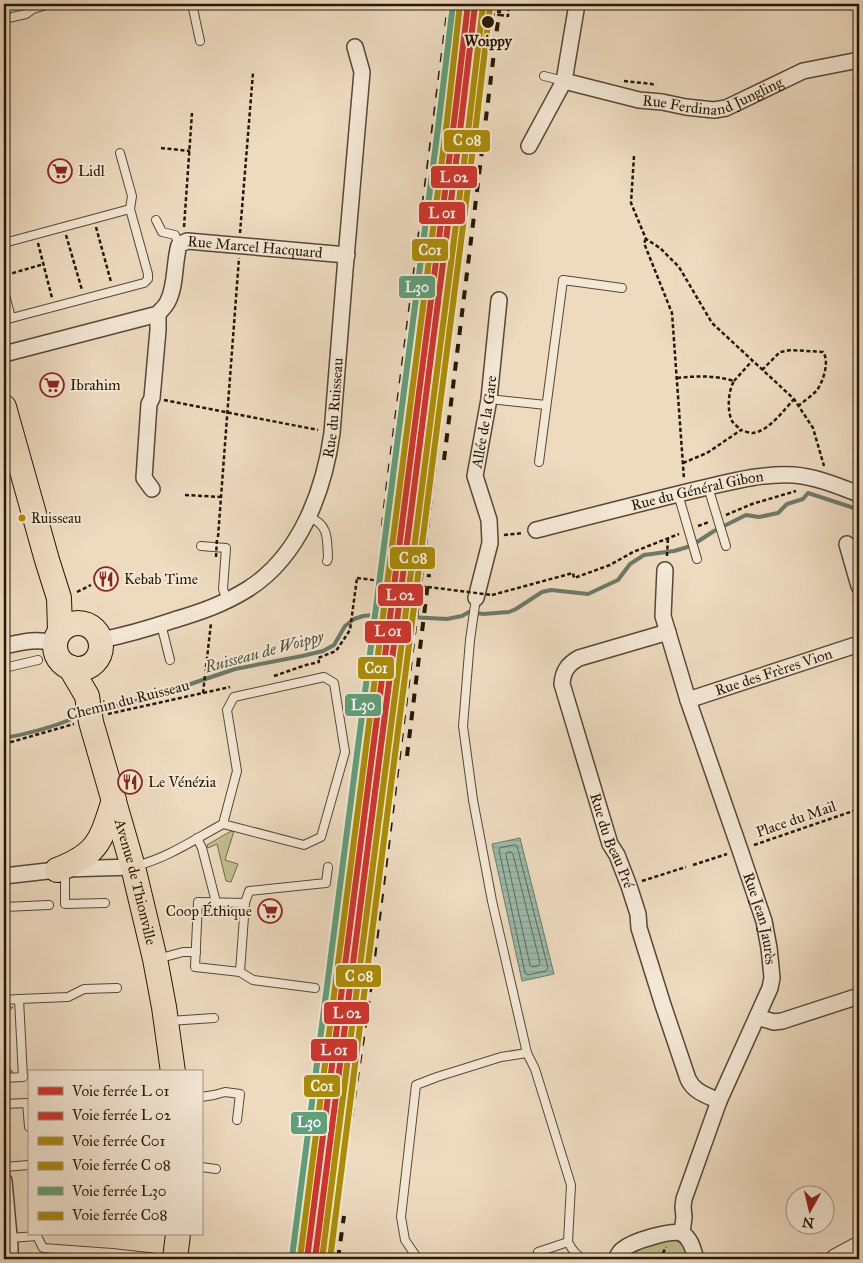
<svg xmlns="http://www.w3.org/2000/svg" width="863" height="1263" viewBox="0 0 863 1263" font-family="'IM FELL Great Primer',serif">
  <defs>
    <pattern id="water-rules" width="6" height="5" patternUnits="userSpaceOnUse" patternTransform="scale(1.25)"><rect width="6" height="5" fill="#9bbbab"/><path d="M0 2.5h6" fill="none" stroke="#85a092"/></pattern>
  </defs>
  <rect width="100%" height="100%" fill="#eddabf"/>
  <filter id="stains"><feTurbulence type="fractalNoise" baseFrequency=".004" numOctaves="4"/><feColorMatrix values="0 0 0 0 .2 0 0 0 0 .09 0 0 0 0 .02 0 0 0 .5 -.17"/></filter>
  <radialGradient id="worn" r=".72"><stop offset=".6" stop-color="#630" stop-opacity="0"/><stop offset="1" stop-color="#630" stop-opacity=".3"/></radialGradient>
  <!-- grass -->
  <g fill="#bfbd8e" stroke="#726a49">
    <path d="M 231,831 L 234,831 L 225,860 L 238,864 L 231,882 L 226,881 L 217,844 L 208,848 L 207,845 Z"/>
    <path d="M 8,1007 L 13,1007 L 6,1015 L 9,1068 L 13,1072 L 9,1072 L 5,1069 L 4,1053 L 4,1009 Z"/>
    <path d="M 673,1238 L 685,1247 L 688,1259 L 623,1259 L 630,1251 Z"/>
  </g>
  <!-- water -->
  <path fill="url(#water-rules)" stroke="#6c7a68" d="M 520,838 L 554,974 L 522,981 L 492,844 Z"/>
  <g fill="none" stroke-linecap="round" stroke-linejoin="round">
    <!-- shore -->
    <g stroke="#606a58" stroke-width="1">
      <path d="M 514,845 L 517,846 L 548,968 L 546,971 L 528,975 L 525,973 L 499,850 L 500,848 Z"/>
      <path d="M 508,852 L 511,852 L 513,854 L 540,963 L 538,966 L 532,967 L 530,965 L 506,855 Z"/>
    </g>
    <!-- stream -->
    <g stroke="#6c7a68" stroke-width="4">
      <path d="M 105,709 L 155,696 L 235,669 L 302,656 L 323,651 L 334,645 L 345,626 L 354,619 L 363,616 L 372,615 L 447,619 L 462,616 L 469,612 L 483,614 L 509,612 L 516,609 L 542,592 L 551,590 L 588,594 L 618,580 L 630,564 L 644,555 L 674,551 L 691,546 L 714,531 L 746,515 L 759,517 L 778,513 L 787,504 L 803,499 L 808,493 L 857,509 L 859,513"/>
      <path d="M 4,738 C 27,734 50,728 72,719"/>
    </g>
    <!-- service casing -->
    <g stroke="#584833" stroke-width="10">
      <g id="service">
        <path d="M 192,4 L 200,41"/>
        <path d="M 4,19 L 26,14 L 33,9 L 50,4"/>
        <path d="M 544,76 L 564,81"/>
        <path d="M 156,220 L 162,232 L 175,235 L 179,245"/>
        <path d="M 4,243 L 130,209"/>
        <path d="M 4,291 L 11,318"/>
        <path d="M 4,320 L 144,283 L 148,279 L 148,274 L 130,209 L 132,196 L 120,153"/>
        <path d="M 489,399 L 546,405"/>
        <path d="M 539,462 L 563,280 L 622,288"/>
        <path d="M 708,487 L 726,546"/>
        <path d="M 678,494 L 697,559"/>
        <path d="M 309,517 C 329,525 327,538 328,558 L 327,561"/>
        <path d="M 201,546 L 226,548 L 223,589 L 227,601"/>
        <path d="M 476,598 L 470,640 L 463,726 L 473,800 L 492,901 L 527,1053 L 535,1069 L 571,1185 L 568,1242 C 572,1250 577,1257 585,1259"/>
        <path d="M 161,624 L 170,660"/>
        <path d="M 4,668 L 38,660"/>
        <path d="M 197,838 L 202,848 L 216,902"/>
        <path d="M 135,866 C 166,859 195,839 223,824 L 304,845 L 321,837 L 345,752 L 334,683 L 324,677 L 234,697 L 227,710 L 237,771 L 223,824"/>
        <path d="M 65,871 L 65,904 L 105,903"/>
        <path d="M 198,902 L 245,903 L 240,972 L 195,967 Z"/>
        <path d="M 245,903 L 249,891 L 326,883 L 328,867"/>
        <path d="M 4,907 L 49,905"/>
        <path d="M 157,959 L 183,952 L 196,952"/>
        <path d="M 240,972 L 253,980 L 315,988"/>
        <path d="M 19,999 L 68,997 L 84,989 L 117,988"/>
        <path d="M 4,1000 L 19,999 L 23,1077 L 4,1078"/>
        <path d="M 169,1021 L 214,1018"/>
        <path d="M 201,1097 L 214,1095 L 225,1092 L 240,1094 L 237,1120"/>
        <path d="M 4,1104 L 27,1103 L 29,1127"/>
        <path d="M 4,1167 L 29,1165"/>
        <path d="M 201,1167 L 216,1169"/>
        <path d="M 10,1238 L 37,1236 L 43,1248 L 112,1253 L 166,1259"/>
        <path d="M 418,1259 L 405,1240 L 401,1217 L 416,1085 L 437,1077 L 501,1057 L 527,1053"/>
        <path d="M 540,1259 L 538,1252 L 568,1242"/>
      </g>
    </g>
    <!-- minor casing -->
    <g stroke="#584833" stroke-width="18">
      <g id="minor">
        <path id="s1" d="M 564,81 L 639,100 L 662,102 L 686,107 L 714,110 L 726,108 L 803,71 L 859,60"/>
        <path d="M 529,146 L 564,81 L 577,4"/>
        <path id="s2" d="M 4,354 L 158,314 C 161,310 166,306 168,301 C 176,286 174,262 179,245 L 187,241 L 347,255"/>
        <path d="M 152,489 L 144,478 L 149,404 L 152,398 L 158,330 L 158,314"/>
        <path id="s3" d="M 536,530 C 591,516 645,502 699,489 C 730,482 762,473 794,475 C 817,477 838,486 859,494"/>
        <path d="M 847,544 L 859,586"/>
        <path id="s4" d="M 665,570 L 663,616 L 688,700 L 740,850 L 764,921 L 769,948 L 771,967 L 772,978 L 770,988 L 719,1101 L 684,1199 L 683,1207 L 684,1217 L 682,1233"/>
        <path id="s5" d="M 476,598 L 490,543 L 489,520 L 475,476 L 489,399 L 499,300"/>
        <path id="s6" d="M 668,632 L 579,658 C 568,664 563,671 562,684 L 610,844 L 617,855 L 629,886 L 638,914 L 639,928 L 663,1005 L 688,1079 C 694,1092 706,1095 719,1101"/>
        <path id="s7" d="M 101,640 C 126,635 150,628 174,620 C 201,612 224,604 248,589 C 300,556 324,491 332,433 L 345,270 L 362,72 L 355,47"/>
        <path d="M 4,646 C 22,642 37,638 55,643"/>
        <path id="s8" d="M 688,700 L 859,644"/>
        <path d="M 4,876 L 65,869 L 133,867"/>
        <path d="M 757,1017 L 774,1022 L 782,1021 L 859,996"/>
        <path d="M 4,1181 L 10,1247 L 10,1259"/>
        <path d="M 682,1233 C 691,1239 693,1249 696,1259"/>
        <path d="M 616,1259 C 618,1256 619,1252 622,1250 C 632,1241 670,1230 682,1233"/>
      </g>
    </g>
    <!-- tertiary casing -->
    <g stroke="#584833" stroke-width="21">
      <path id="tertiary" d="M 835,1259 L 859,1246"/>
    </g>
    <!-- primary casing -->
    <g stroke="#261804" stroke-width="26">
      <g id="primary">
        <path d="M 4,407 L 47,560 L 59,598 L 60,630"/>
        <circle cx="78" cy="646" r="23"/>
        <path id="s9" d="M 70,667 L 87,696 L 91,722 L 133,867 L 155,959 L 164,1007 L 173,1072"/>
        <path d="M 57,870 C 99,854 101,840 114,800"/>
        <path d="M 175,1259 L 178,1234"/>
      </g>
    </g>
    <!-- path -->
    <g stroke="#261804" stroke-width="2.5" stroke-dasharray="4 2.5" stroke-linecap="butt">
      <path d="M 459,4 L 458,11 L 465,11"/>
      <path d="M 500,15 L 508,16 L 509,4"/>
      <path d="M 481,36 L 483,13"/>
      <path d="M 624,81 L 652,84 L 656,86"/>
      <path d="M 161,148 L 190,151"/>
      <path d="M 634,156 L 631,203 L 646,239 L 660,248 L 679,267 L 712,323 L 794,399 L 813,428 L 824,466"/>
      <path d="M 96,227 L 111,282"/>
      <path d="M 184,227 L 192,113"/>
      <path d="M 240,233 L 253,73"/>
      <path d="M 66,235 L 82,290"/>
      <path d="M 646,239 L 644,243 L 672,313 L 684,479"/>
      <path d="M 38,243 L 52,298"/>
      <path d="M 4,267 L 8,281"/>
      <path d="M 6,275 L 44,264"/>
      <path d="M 762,370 L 780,352 L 791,350 L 823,352 C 830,361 823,382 817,390 C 812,396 804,401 798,406"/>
      <path d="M 677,378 C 697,376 713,375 734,381 C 728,391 727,411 732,421 C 734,424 738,427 741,430"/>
      <path d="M 734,381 L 752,361"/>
      <path d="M 164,400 L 318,430"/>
      <path d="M 683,463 L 707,453 L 741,430 C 744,431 749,433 753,433 C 769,431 784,410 794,399"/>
      <path d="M 185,495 L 220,497"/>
      <path d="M 726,515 L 752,504 L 796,491"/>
      <path d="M 698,526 L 709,522"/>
      <path d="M 504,535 L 523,533"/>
      <path d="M 218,537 L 239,258"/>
      <path d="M 667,556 L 668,537"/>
      <path d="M 77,592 L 91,585"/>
      <path d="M 492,595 L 573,573 L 574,578 L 610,565 L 633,552 L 679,534"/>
      <path d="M 274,676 L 306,665 L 319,662 L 318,658 L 336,651 L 350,630 L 357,578"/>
      <path d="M 203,693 L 211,623"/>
      <path d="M 108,714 L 230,687"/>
      <path d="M 4,744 L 74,724"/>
      <path d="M 754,845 L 859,809"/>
      <path d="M 693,865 L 727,854"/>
      <path d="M 642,881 L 686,867"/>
      <path d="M 660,1259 L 666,1247"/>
    </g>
    <!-- service -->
    <use href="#service" stroke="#f3e7d5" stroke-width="8"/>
    <!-- minor -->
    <use href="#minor" stroke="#f3e7d5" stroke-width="15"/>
    <!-- tertiary -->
    <use href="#tertiary" stroke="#f3e7d5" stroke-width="19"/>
    <!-- primary -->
    <use href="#primary" stroke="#eddabf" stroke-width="24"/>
    <!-- rail -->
    <g stroke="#261804" stroke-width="4" stroke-dasharray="9 9" stroke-linecap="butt">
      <path d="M 444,460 L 500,4"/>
      <path d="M 407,756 L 429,574"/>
      <path d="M 297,1259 L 358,787 L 365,720 L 380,610 L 383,574 L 383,525 L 387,490 L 442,59 L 449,4"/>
      <path d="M 330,1259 L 370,991 L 492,4"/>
      <path d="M 338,1259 L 344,1216"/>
    </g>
    <!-- path-bridge -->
    <g stroke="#261804" stroke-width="2.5" stroke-dasharray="4 2.5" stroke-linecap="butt">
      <path d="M 465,11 L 500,15"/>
      <path d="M 216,557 L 217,538"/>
      <path d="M 357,578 L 492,595"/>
    </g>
    <!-- rail-1 casing -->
    <g stroke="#f3e7d5" stroke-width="10">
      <path id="rail-1" d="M 307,1259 L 454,122 L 468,4"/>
    </g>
    <!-- rail-2 casing -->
    <g stroke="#f3e7d5" stroke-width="10">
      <path id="rail-2" d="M 315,1259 L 461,123 L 475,5"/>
    </g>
    <!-- rail-3 casing -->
    <g stroke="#f3e7d5" stroke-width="10">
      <path id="rail-3" d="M 300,1258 L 447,121 L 460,4"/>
    </g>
    <!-- rail-4 casing -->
    <g stroke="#f3e7d5" stroke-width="10">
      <path id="rail-4" d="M 322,1259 L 469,124 L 483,6"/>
    </g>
    <!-- rail-5 casing -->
    <g stroke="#f3e7d5" stroke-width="10">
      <path id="rail-5" d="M 292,1257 L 439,120 L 453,4"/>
    </g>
    <!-- rail-6 casing -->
    <g stroke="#f3e7d5" stroke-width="10">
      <path id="rail-6" d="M 330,1259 L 476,125 L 490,7"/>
    </g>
    <!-- rail-1 -->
    <use href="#rail-1" stroke="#d1342d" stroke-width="6"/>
    <!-- rail-2 -->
    <use href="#rail-2" stroke="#d1342d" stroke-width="6"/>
    <!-- rail-3 -->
    <use href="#rail-3" stroke="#ab8d05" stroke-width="6"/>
    <!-- rail-4 -->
    <use href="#rail-4" stroke="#ab8d05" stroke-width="6"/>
    <!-- rail-5 -->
    <use href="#rail-5" stroke="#5ea07b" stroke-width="6"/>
    <!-- rail-6 -->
    <use href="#rail-6" stroke="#ab8d05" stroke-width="6"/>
  </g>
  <!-- icons -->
  <defs>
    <g id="supermarket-ring" transform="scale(1.25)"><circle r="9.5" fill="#f3e7d5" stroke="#8f2418" stroke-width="1.5"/><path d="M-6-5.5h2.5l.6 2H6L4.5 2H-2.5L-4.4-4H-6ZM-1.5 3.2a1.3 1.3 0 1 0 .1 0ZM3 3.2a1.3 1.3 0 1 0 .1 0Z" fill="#8f2418"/></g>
    <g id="restaurant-ring" transform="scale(1.25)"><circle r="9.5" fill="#f3e7d5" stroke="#8f2418" stroke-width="1.5"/><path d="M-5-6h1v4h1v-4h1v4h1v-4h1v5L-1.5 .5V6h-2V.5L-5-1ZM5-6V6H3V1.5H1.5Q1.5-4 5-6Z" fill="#8f2418"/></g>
  </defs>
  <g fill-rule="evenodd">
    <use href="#supermarket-ring" x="60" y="171"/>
    <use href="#supermarket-ring" x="52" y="385"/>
    <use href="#restaurant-ring" x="106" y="579"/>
    <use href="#restaurant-ring" x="130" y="782"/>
    <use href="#supermarket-ring" x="270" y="911"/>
  </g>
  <!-- markers -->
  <circle fill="#261804" stroke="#f3e7d5" stroke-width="2" cx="488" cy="22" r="7"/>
  <circle fill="#c38201" stroke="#f3e7d5" stroke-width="2" cx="22" cy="518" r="4.5"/>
  <g text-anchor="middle" stroke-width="4" stroke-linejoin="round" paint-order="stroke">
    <!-- bus labels -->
    <g font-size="14" fill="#261804" stroke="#f3e7d5" text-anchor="start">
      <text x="31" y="523">Ruisseau</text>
    </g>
    <!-- stop labels -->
    <g font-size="15" font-weight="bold" fill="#261804" stroke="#f3e7d5">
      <text x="488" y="46">Woippy</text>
    </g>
    <!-- street labels -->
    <g font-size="15" fill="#261804" stroke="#f3e7d5">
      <text dy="5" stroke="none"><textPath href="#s1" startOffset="154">Rue Ferdinand Jungling</textPath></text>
      <text dy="5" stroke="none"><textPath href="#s2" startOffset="310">Rue Marcel Hacquard</textPath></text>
      <text dy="5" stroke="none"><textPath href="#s7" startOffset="364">Rue du Ruisseau</textPath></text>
      <text dy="5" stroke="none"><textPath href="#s5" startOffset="181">Allée de la Gare</textPath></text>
      <text dy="5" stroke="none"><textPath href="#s3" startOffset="166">Rue du Général Gibon</textPath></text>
      <text dy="5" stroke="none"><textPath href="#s8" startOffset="90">Rue des Frères Vion</textPath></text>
      <text transform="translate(128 700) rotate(-14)" y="5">Chemin du Ruisseau</text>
      <text transform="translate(796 819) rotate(-19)" y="5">Place du Mail</text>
      <text dy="5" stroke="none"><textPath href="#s6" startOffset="290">Rue du Beau Pré</textPath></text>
      <text dy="5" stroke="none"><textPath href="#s9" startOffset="226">Avenue de Thionville</textPath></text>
      <text dy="5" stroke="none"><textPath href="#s4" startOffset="364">Rue Jean Jaurès</textPath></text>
    </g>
    <!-- poi labels -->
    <g font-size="15" fill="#261804" stroke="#f3e7d5" text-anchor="start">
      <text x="78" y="176">Lidl</text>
      <text x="70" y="390">Ibrahim</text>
      <text x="124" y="584">Kebab Time</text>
      <text x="148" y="787">Le Vénézia</text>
      <text x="252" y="916" text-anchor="end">Coop Éthique</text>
    </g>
    <!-- water labels -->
    <g font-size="16" font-style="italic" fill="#4f513e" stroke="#f3e7d5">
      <text transform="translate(264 651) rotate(-15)" y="6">Ruisseau de Woippy</text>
    </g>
  </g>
  <g stroke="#f3e7d5" stroke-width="2">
    <rect x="443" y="129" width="48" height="24" rx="5" fill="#ab8d05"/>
    <rect x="430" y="165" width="48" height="24" rx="5" fill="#d1342d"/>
    <rect x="418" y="201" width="48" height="24" rx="5" fill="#d1342d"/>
    <rect x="411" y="238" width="38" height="24" rx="5" fill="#ab8d05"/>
    <rect x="398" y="275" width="38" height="24" rx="5" fill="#5ea07b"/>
    <rect x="389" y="546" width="47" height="24" rx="5" fill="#ab8d05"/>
    <rect x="377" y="583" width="47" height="24" rx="5" fill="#d1342d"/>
    <rect x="364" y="620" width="48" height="24" rx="5" fill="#d1342d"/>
    <rect x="357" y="656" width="38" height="24" rx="5" fill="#ab8d05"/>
    <rect x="344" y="693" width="38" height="24" rx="5" fill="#5ea07b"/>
    <rect x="335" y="964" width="47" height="24" rx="5" fill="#ab8d05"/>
    <rect x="323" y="1001" width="47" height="24" rx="5" fill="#d1342d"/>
    <rect x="310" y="1038" width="48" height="24" rx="5" fill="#d1342d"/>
    <rect x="303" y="1074" width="38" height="24" rx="5" fill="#ab8d05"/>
    <rect x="290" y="1111" width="38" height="24" rx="5" fill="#5ea07b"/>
  </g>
  <g font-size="14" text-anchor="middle" font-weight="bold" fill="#fff">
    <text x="467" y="145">C 08</text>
    <text x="454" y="182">L 02</text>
    <text x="442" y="218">L 01</text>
    <text x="430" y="255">C01</text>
    <text x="417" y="292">L30</text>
    <text x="413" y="563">C 08</text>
    <text x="400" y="600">L 02</text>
    <text x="388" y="636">L 01</text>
    <text x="376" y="673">C01</text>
    <text x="363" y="710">L30</text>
    <text x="359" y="981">C 08</text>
    <text x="347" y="1018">L 02</text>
    <text x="334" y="1055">L 01</text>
    <text x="322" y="1091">C01</text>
    <text x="309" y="1127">L30</text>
  </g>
  <!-- margin -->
  <rect width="863" height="1263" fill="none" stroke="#eddabf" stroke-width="20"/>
  <rect x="5" y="5" width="853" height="1253" fill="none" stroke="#261804" stroke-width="2.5"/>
  <rect x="10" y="10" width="843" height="1243" fill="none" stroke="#261804"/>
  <!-- legend -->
  <rect x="28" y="1070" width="175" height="165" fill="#f3e7d5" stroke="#a19481"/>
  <rect x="38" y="1087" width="25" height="8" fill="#d1342d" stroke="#a19481"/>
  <text x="72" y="1096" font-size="15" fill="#261804">Voie ferrée L 01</text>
  <rect x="38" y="1112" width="25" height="8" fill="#d1342d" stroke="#a19481"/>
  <text x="72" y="1120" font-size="15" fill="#261804">Voie ferrée L 02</text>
  <rect x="38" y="1137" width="25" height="8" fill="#ab8d05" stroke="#a19481"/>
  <text x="72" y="1146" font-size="15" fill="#261804">Voie ferrée C01</text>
  <rect x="38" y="1162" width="25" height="8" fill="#ab8d05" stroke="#a19481"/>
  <text x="72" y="1170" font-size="15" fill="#261804">Voie ferrée C 08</text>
  <rect x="38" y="1187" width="25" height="8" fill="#5ea07b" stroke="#a19481"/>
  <text x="72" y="1196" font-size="15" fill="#261804">Voie ferrée L30</text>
  <rect x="38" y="1212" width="25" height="8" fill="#ab8d05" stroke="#a19481"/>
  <text x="72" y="1220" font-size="15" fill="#261804">Voie ferrée C08</text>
  <!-- north arrow -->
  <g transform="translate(810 1210) rotate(188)"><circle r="24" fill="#f3e7d5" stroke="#a19481"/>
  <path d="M0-4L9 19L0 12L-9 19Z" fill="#8f2418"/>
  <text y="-8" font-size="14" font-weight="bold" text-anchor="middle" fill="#261804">N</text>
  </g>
  <rect width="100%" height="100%" filter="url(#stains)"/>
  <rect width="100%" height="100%" fill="url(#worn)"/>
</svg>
